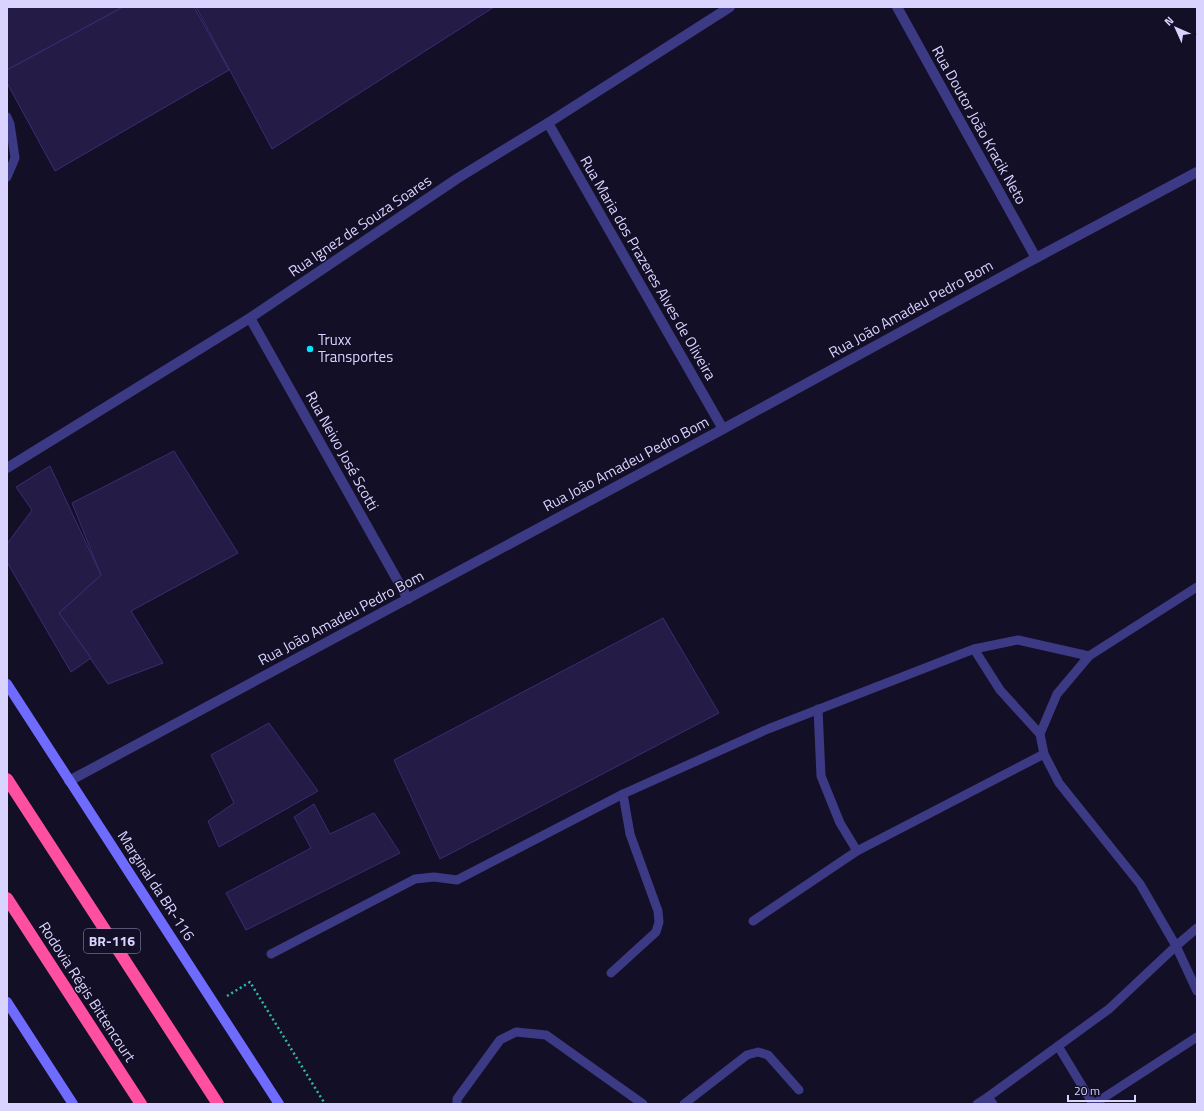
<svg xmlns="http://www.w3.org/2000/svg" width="1204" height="1111" viewBox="0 0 1204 1111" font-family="'Titillium Web',sans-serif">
  <rect width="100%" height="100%" fill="#130f26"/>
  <!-- building -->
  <g fill="#241b47" stroke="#3b2d73">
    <path d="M 7,7 L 123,7 L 7,70 Z"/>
    <path d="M 123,7 L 194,7 L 229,70 L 55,171 L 7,83 L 7,70 Z"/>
    <path d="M 196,7 L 494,7 L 272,149 Z"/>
    <path d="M 174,451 L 238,553 L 131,611 L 163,663 L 108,684 L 59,613 L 101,575 L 72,503 Z"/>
    <path d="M 50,466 L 101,575 L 59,613 L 91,658 L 71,672 L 7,562 L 7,544 L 32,510 L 16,487 Z"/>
    <path d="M 663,618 L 719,713 L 440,859 L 394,760 Z"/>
    <path d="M 269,723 L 318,791 L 219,847 L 208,821 L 234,803 L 211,755 Z"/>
    <path d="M 314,804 L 330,834 L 374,813 L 400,853 L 246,930 L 226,893 L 311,848 L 294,817 Z"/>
  </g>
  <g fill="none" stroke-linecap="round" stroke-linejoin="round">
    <!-- path -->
    <path stroke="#2fb8b0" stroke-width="2.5" stroke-dasharray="2 3" stroke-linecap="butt" d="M 227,996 L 250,982 L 325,1104"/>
    <!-- lane -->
    <g stroke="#3d3a85" stroke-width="9">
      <path d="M 7,117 L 10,124 L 15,158 L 7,177"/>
      <path d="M 974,649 L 1000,690 L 1040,734"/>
      <path d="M 818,709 L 821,776 L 840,823 L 857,851"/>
      <path d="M 753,921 L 857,851 L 1044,754"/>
      <path d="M 1197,928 L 1176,946 L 1197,991"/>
      <path d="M 271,954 L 415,879 L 434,877 L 457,880 L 623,794 L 768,729 L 974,649 L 1018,640 L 1089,656"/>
      <path d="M 611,973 L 656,932 L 659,922 L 658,911 L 630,834 L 623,794"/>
      <path d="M 1058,1046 L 1093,1104"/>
      <path d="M 457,1104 L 457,1099 L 500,1040 L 516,1032 L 546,1035 L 643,1104"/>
      <path d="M 684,1104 L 747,1055 L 758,1052 L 768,1055 L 799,1090"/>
      <path d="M 977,1104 L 988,1097"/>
      <path d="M 993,1104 L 988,1097 L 1109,1009 L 1176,946 L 1140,884 L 1059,783 L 1044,754 L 1040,734 L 1057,694 L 1089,656 L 1197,587"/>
      <path d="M 1094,1104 L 1197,1037"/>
    </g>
    <!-- street -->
    <g stroke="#3d3a85" stroke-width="10">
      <path d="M 897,7 L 1036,258"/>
      <path d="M 548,123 L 723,429"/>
      <path d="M 250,318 L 408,599"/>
      <path d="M 7,468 L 250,318 L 458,178 L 548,123 L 730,7"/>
      <path d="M 69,781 L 723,429 L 1036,258 L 1197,172"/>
    </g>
    <!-- secondary -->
    <g stroke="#6f6bff" stroke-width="10">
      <path d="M 7,684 L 279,1104"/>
      <path d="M 7,1002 L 73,1104"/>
    </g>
    <!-- highway -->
    <g stroke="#ff4fa3" stroke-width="12">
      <path d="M 7,779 L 218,1104"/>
      <path d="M 7,898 L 141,1104"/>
    </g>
  </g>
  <!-- markers -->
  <circle fill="#00e5ff" stroke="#130f26" stroke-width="1.5" cx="310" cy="349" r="4"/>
  <g text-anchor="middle" stroke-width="3" stroke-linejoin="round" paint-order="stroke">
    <!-- shield labels -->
    <rect fill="#130f26" stroke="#9e99be" stroke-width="1" x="84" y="929" width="56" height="24" rx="3"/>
    <g font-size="14" font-weight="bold" fill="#d9d4ff">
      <text x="112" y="946">BR-116</text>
    </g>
    <!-- street labels -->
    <g font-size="15" fill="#d9d4ff" stroke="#130f26">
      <text transform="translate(979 125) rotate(61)" y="5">Rua Doutor João Kracik Neto</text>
      <text transform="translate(360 226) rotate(-34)" y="5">Rua Ignez de Souza Soares</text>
      <text transform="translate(648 268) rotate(60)" y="5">Rua Maria dos Prazeres Alves de Oliveira</text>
      <text transform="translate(911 309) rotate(-29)" y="5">Rua João Amadeu Pedro Bom</text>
      <text transform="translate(342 451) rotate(61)" y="5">Rua Neivo José Scotti</text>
      <text transform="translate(626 464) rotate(-28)" y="5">Rua João Amadeu Pedro Bom</text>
      <text transform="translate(341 618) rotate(-28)" y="5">Rua João Amadeu Pedro Bom</text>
      <text transform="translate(156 886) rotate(57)" y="5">Marginal da BR-116</text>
      <text transform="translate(87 992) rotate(57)" y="5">Rodovia Régis Bittencourt</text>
    </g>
    <!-- poi labels -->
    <g font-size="15" fill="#d9d4ff" stroke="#130f26" text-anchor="start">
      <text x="318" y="345">Truxx<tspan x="318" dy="17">Transportes</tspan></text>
    </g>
  </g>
  <!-- border -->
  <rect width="1204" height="1111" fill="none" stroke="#d9d4ff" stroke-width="16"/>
  <!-- north arrow -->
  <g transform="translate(1176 28) rotate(315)" stroke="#130f26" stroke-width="3" paint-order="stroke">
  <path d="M0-3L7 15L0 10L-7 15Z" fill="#d9d4ff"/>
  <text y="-6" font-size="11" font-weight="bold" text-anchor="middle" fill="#d9d4ff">N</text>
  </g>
  <!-- scale -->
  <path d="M1068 1095v6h67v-6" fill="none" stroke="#d9d4ff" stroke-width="2"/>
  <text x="1074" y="1095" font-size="12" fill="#d9d4ff" stroke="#130f26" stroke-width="3" paint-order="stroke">20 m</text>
</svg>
